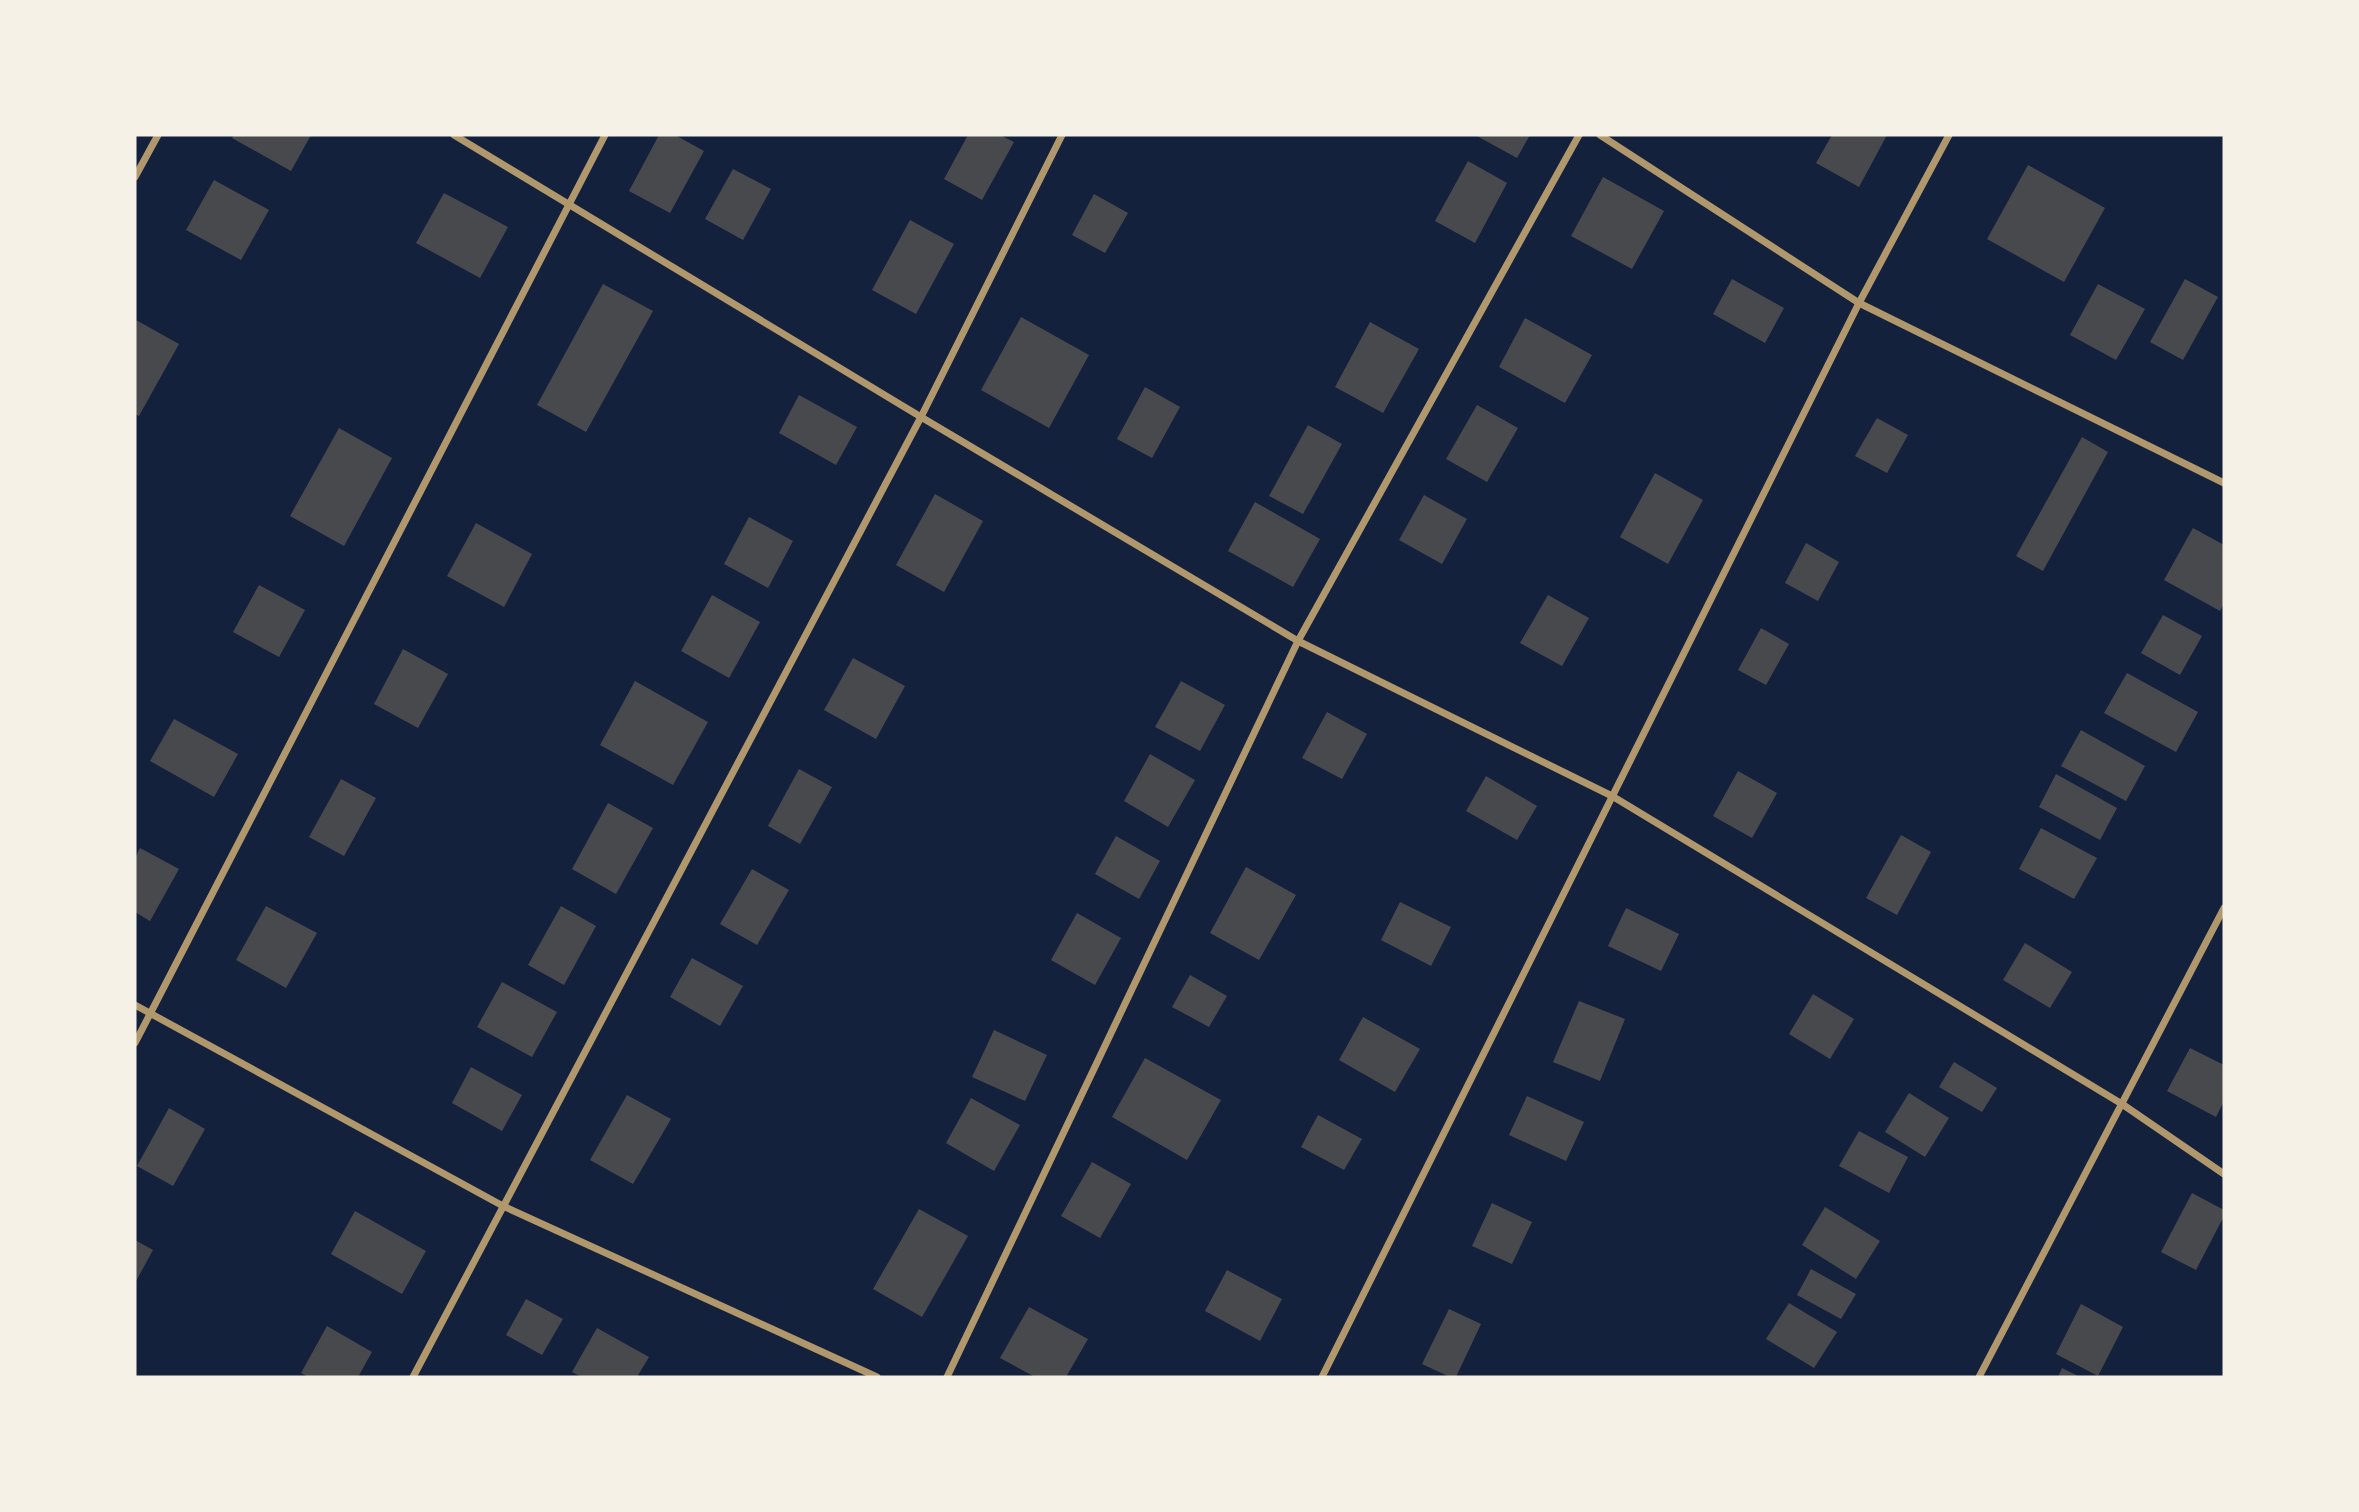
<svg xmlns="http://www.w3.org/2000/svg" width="2359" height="1512" viewBox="0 0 2359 1512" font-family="'PT Sans',sans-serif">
  <rect width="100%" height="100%" fill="#14213d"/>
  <!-- building -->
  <g fill="#48494c">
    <path d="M 234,135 L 311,135 L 291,171 L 232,138 Z"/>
    <path d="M 659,135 L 675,135 L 704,151 L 670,213 L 629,191 Z"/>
    <path d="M 968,135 L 1000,135 L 1014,142 L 982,200 L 944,179 Z"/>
    <path d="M 1475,135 L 1530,135 L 1517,158 Z"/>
    <path d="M 1832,135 L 1887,135 L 1859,187 L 1816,163 Z"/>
    <path d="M 1468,161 L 1507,183 L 1475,243 L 1435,221 Z"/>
    <path d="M 2028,165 L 2105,208 L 2064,282 L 1987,239 Z"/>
    <path d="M 733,169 L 771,189 L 743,240 L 705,219 Z"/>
    <path d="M 1603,177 L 1664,211 L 1632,269 L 1571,236 Z"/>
    <path d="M 214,180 L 269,210 L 241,260 L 186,230 Z"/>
    <path d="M 444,193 L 508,227 L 480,278 L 416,243 Z"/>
    <path d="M 1094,194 L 1128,213 L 1105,253 L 1072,235 Z"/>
    <path d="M 910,220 L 954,244 L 916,314 L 872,290 Z"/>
    <path d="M 1732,279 L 1784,308 L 1765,343 L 1713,314 Z"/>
    <path d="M 2185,279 L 2218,297 L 2183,360 L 2150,342 Z"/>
    <path d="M 603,284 L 653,311 L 586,432 L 537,405 Z"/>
    <path d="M 2098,284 L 2145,309 L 2116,360 L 2070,335 Z"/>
    <path d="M 1021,317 L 1089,355 L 1049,428 L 981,390 Z"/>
    <path d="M 1525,318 L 1592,355 L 1565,403 L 1499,367 Z"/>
    <path d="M 136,320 L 179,344 L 139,416 L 135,414 Z"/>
    <path d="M 1370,322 L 1419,349 L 1383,413 L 1335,387 Z"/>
    <path d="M 1145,387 L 1180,407 L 1152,458 L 1117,439 Z"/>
    <path d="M 799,395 L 857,427 L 836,465 L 779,433 Z"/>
    <path d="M 1477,405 L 1518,428 L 1487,482 L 1446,459 Z"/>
    <path d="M 1877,418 L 1908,435 L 1887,473 L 1855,456 Z"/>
    <path d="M 1308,425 L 1342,444 L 1303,514 L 1269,496 Z"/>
    <path d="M 339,428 L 392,458 L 344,546 L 290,516 Z"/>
    <path d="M 2082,437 L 2108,452 L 2043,571 L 2016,556 Z"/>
    <path d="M 1655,473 L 1703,500 L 1668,564 L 1620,537 Z"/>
    <path d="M 935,494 L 983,521 L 944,592 L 896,565 Z"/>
    <path d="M 1424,495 L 1467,519 L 1442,564 L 1399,540 Z"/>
    <path d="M 1255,502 L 1320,539 L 1293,587 L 1228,551 Z"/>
    <path d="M 749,517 L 793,541 L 768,588 L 724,564 Z"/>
    <path d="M 476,523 L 532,554 L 504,607 L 447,576 Z"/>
    <path d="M 2193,528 L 2224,545 L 2224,603 L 2220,611 L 2164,580 Z"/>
    <path d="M 1806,543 L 1839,562 L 1818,601 L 1785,583 Z"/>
    <path d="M 259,585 L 305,610 L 279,657 L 233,632 Z"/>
    <path d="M 712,595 L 760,622 L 729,678 L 681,651 Z"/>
    <path d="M 1548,595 L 1589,618 L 1562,666 L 1520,643 Z"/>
    <path d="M 2163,615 L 2202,636 L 2180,675 L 2141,653 Z"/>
    <path d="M 1761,628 L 1789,644 L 1766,685 L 1738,670 Z"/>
    <path d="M 403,649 L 448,674 L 418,728 L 374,704 Z"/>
    <path d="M 853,658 L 905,686 L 876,739 L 824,710 Z"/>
    <path d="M 2127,673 L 2198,712 L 2176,752 L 2104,713 Z"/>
    <path d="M 635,681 L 708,722 L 673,785 L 600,745 Z"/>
    <path d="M 1181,681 L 1225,705 L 1200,751 L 1155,727 Z"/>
    <path d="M 1327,712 L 1367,734 L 1342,779 L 1302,758 Z"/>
    <path d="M 174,719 L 238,754 L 214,797 L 150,761 Z"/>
    <path d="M 2081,730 L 2145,766 L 2126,801 L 2061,766 Z"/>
    <path d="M 1150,754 L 1195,780 L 1168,827 L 1124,801 Z"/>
    <path d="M 799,769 L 832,787 L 800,844 L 768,826 Z"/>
    <path d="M 1738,771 L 1777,793 L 1752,838 L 1713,816 Z"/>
    <path d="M 2056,774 L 2117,808 L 2100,840 L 2039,807 Z"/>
    <path d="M 1486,776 L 1537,806 L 1517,840 L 1466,811 Z"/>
    <path d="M 341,779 L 376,798 L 344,856 L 309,837 Z"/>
    <path d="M 608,803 L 653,828 L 616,894 L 572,869 Z"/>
    <path d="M 2041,828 L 2097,858 L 2074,899 L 2019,869 Z"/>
    <path d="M 1901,835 L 1931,852 L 1897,915 L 1866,898 Z"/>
    <path d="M 1116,836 L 1160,861 L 1139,899 L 1095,874 Z"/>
    <path d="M 140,848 L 179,869 L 150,921 L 135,912 L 135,858 Z"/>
    <path d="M 1246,867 L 1296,895 L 1259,960 L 1210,933 Z"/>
    <path d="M 752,869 L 789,890 L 757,945 L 720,924 Z"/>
    <path d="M 1400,902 L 1451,927 L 1431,966 L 1381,940 Z"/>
    <path d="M 266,906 L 317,933 L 286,988 L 236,960 Z"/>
    <path d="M 561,906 L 596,926 L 564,985 L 528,965 Z"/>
    <path d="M 1626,908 L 1679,934 L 1661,971 L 1608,946 Z"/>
    <path d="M 1077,913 L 1121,938 L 1095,985 L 1051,960 Z"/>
    <path d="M 2025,943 L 2072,972 L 2050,1008 L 2003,980 Z"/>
    <path d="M 692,958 L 743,986 L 720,1026 L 670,997 Z"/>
    <path d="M 1190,975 L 1227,996 L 1209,1027 L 1172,1007 Z"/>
    <path d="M 502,982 L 557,1012 L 532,1057 L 477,1027 Z"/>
    <path d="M 1813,994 L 1854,1019 L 1830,1059 L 1789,1034 Z"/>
    <path d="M 1579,1001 L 1625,1019 L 1600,1081 L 1553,1062 Z"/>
    <path d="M 1363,1017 L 1420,1049 L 1395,1092 L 1339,1060 Z"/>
    <path d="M 994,1030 L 1047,1055 L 1025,1101 L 972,1077 Z"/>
    <path d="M 2190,1048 L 2224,1065 L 2224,1101 L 2216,1117 L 2167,1091 Z"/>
    <path d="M 1145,1058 L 1221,1100 L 1187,1160 L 1112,1117 Z"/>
    <path d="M 1954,1062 L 1997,1088 L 1982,1112 L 1939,1087 Z"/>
    <path d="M 471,1067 L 522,1095 L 502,1131 L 452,1103 Z"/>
    <path d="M 1909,1093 L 1949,1118 L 1925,1157 L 1885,1132 Z"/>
    <path d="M 627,1095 L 671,1119 L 633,1184 L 590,1160 Z"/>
    <path d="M 1527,1096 L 1584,1122 L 1566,1161 L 1509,1135 Z"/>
    <path d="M 971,1098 L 1020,1125 L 994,1171 L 946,1143 Z"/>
    <path d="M 169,1108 L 205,1129 L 173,1186 L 137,1166 Z"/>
    <path d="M 1318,1115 L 1362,1139 L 1344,1170 L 1301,1147 Z"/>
    <path d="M 1859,1131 L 1908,1157 L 1889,1193 L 1839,1166 Z"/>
    <path d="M 1092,1162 L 1131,1184 L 1100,1238 L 1061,1216 Z"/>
    <path d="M 2192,1193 L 2224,1210 L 2224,1216 L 2196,1270 L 2161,1252 Z"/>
    <path d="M 1492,1203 L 1532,1222 L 1512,1264 L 1472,1246 Z"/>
    <path d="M 1825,1207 L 1880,1241 L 1856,1279 L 1802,1245 Z"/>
    <path d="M 919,1209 L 968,1236 L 922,1317 L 873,1289 Z"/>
    <path d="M 355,1211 L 426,1251 L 402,1294 L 331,1254 Z"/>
    <path d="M 135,1240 L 153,1250 L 135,1283 Z"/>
    <path d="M 1811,1269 L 1856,1294 L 1841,1319 L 1797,1295 Z"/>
    <path d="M 1227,1270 L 1282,1299 L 1260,1341 L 1205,1311 Z"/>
    <path d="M 526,1299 L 563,1319 L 542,1355 L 506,1335 Z"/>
    <path d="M 1789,1303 L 1837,1332 L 1814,1368 L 1766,1339 Z"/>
    <path d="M 2081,1304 L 2123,1327 L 2098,1376 L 2056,1354 Z"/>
    <path d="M 1029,1307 L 1088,1339 L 1066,1377 L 1035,1377 L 1000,1358 Z"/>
    <path d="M 1449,1309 L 1481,1324 L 1456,1377 L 1450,1377 L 1422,1364 Z"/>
    <path d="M 327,1326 L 372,1352 L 358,1377 L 308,1377 L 301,1373 Z"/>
    <path d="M 597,1328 L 649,1357 L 637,1377 L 582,1377 L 572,1372 Z"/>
    <path d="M 2062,1368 L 2080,1377 L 2058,1377 Z"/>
  </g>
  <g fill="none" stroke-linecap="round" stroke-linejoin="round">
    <!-- minor -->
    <g stroke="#b1986c" stroke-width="7">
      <path d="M 454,135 L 921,417 L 1298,641 L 1612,796 L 2122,1104 L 2224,1174"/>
      <path d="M 1600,135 L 1859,303 L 2224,483"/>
      <path d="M 135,177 L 158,135"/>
      <path d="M 135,1005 L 503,1206 L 877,1377"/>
      <path d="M 135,1043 L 605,135"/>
      <path d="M 413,1377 L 921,417 L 1062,135"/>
      <path d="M 947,1377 L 1298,641 L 1579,135"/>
      <path d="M 1322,1377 L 1859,303 L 1949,135"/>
      <path d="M 1979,1377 L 2224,908"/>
    </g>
  </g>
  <!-- border -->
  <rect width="2359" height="1512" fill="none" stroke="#f6f1e7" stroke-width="273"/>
</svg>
